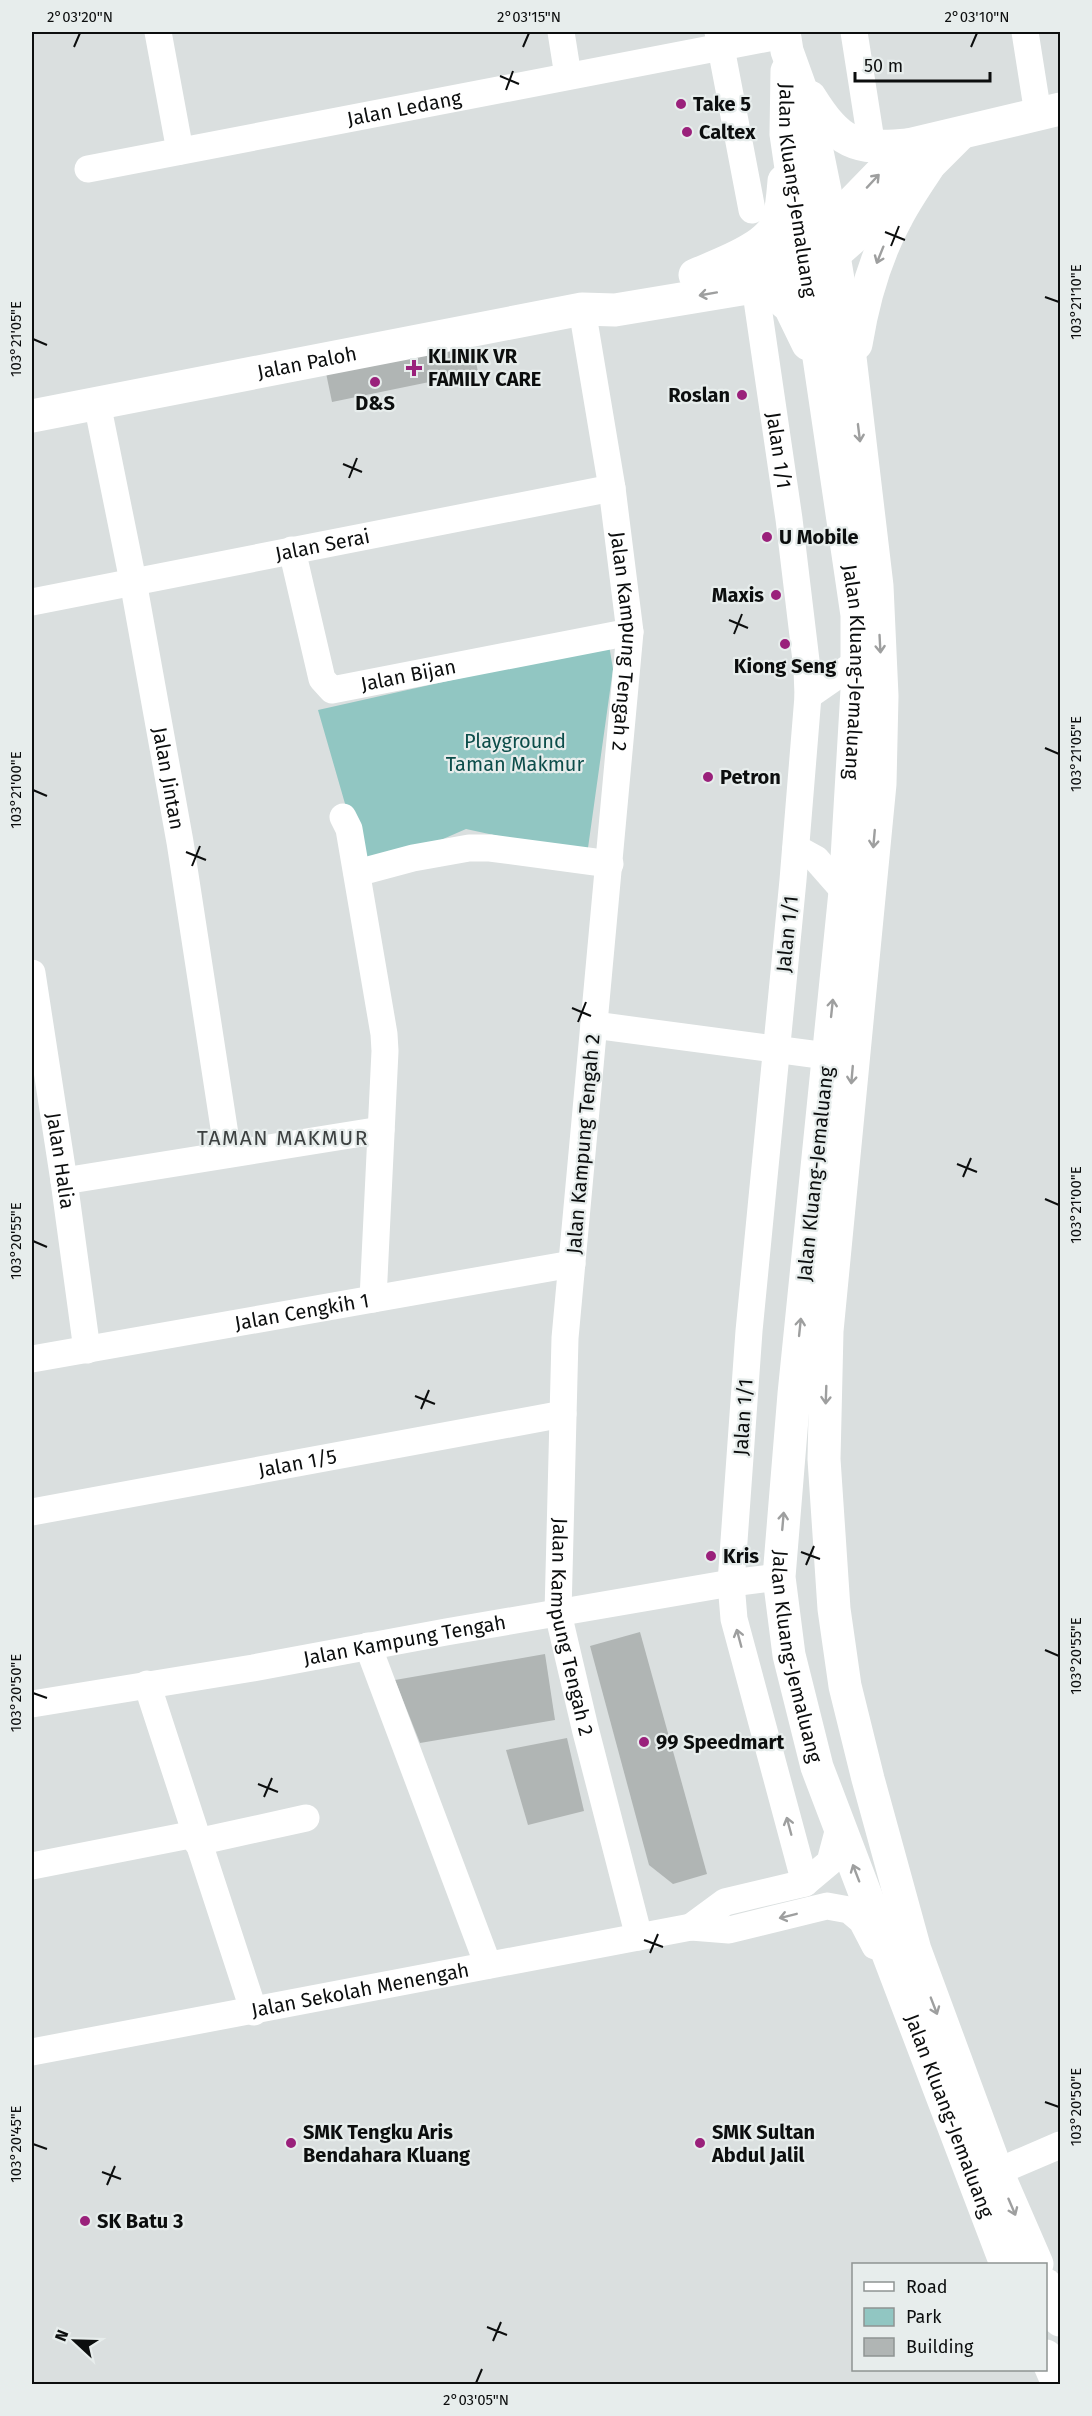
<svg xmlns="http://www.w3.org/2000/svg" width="1092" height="2416" viewBox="0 0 1092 2416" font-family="'Fira Sans',sans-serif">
  <rect width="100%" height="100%" fill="#dadfdf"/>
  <!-- green -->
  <path fill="#91c6c2" d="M 609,645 L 613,669 L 587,855 L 466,829 L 365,873 L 318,710 Z"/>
  <!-- building -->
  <g fill="#b0b5b4">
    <path d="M 472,343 L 478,372 L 332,402 L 326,373 Z"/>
    <path d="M 640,1632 L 707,1874 L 673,1884 L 649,1865 L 590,1646 Z"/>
    <path d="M 545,1654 L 555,1720 L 420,1743 L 395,1680 Z"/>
    <path d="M 567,1738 L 584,1811 L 528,1825 L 506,1750 Z"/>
  </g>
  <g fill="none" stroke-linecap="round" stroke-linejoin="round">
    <!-- minor -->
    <g stroke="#fff" stroke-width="27">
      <path d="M 158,32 L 180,151"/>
      <path d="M 561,32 L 568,76"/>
      <path d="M 718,32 L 752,210"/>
      <path d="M 854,32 L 872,147"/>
      <path d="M 1025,32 L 1038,114"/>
      <path id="s1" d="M 88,169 L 784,35"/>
      <path id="s2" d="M 755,286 L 789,519 L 807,669 L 808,696 L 793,880 L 749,1331 L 731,1583 L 734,1619 L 805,1883"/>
      <path id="s3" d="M 582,309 L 612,488 L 630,632 L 565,1338 L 558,1613 L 585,1728 L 639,1937"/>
      <path id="s4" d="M 97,403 L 133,581 L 180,842 L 228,1154"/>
      <path id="s5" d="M 292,550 L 322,679 L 332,690 L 630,632"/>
      <path id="s6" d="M 32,602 L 612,488"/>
      <path d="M 808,696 L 857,662"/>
      <path d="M 343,817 L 349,829 L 384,1034 L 385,1051 L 373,1299"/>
      <path d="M 796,848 L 816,859 L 845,892"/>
      <path d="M 357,873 L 413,858 L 469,848 L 490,848 L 610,864"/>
      <path id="s7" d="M 32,973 L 64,1181 L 87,1350"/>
      <path d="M 594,1025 L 827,1056"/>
      <path d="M 64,1181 L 381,1130"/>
      <path id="s8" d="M 32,1359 L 572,1264"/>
      <path id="s9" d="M 32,1512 L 563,1414"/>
      <path d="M 368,1646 L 488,1965"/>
      <path d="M 147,1684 L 254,2012"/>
      <path id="s10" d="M 32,1704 L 253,1668 L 446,1632 L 731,1583 L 779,1577"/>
      <path d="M 197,1842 L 306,1818"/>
      <path d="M 32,1866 L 195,1834"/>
      <path d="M 691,1927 L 725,1902 L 805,1883 L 830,1862 L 839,1828"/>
      <path id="s11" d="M 32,2052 L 691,1927 L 729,1930 L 827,1906 L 849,1910 L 862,1921 L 875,1946"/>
      <path d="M 997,2172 L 1060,2145"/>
    </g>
    <!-- major -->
    <g stroke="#fff" stroke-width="33">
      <path d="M 718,270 L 803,253 L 908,145 L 1060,109"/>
      <path id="s12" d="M 32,416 L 582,309 L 615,310 L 807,278 L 879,215 L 960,134"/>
    </g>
    <!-- highway -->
    <g stroke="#fff" stroke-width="33">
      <path d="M 784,32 L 787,51 L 809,112 L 832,225 L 834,256 L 847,332 L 877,586 L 882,696 L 880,784 L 827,1331 L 824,1459 L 834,1609 L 845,1686 L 868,1779 L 915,1950 L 997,2172 L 1037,2264"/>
      <path id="s13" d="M 787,71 L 786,134 L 857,615 L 857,690 L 845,892 L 794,1394 L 779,1577 L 789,1655 L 817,1767 L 1006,2264"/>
      <path d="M 810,97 C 839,143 854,150 908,145"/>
      <path d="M 695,275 C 720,264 772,247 779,218 C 782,207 783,193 784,181"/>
      <path d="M 764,285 L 790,307 L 808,344"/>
      <path d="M 856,344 C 863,301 875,258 896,219 C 905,201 917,184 928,167"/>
      <path d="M 1046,2285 L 1060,2320"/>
      <path d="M 1046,2356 L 1058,2384"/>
    </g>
  </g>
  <!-- one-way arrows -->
  <defs><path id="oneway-shaft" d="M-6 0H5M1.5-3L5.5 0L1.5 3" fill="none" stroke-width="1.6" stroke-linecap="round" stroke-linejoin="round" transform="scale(1.5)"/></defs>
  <g stroke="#9e9f9f">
    <use href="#oneway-shaft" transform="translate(873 181) rotate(-47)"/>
    <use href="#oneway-shaft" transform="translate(880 255) rotate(112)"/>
    <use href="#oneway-shaft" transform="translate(708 294) rotate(170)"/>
    <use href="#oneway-shaft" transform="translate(859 433) rotate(83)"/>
    <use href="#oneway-shaft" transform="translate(880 644) rotate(87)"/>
    <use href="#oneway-shaft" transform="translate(874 839) rotate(95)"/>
    <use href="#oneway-shaft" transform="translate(832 1008) rotate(-84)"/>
    <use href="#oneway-shaft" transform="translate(852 1075) rotate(95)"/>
    <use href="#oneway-shaft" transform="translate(800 1327) rotate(-84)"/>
    <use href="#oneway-shaft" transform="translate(826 1395) rotate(92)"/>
    <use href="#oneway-shaft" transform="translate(783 1521) rotate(-85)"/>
    <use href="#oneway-shaft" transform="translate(739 1638) rotate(-105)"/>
    <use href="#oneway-shaft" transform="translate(789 1826) rotate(-105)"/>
    <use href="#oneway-shaft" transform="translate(856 1873) rotate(-111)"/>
    <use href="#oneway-shaft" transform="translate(788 1916) rotate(166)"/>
    <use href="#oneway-shaft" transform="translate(934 2006) rotate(69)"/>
    <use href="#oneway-shaft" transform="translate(1012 2207) rotate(67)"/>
  </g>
  <!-- ticks -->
  <path fill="none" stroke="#0c0e0e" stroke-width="2" d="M 74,47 L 80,33M 523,47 L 529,33M 971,47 L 977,33M 500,76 L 519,84M 506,90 L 513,71M 885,232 L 905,240M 891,246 L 899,226M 1045,297 L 1059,302M 33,339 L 47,345M 343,464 L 362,472M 349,478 L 357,458M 729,620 L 748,628M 734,634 L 742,614M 1045,748 L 1059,754M 33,790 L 47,796M 186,852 L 206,860M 192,866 L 200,846M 572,1008 L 591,1016M 578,1022 L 586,1002M 957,1164 L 977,1172M 963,1177 L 971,1158M 1045,1199 L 1059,1205M 33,1241 L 47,1247M 415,1396 L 435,1404M 421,1409 L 429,1390M 801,1552 L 820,1559M 806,1565 L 814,1546M 1045,1650 L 1059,1656M 33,1693 L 47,1698M 258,1784 L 278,1792M 264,1797 L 272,1778M 644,1940 L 663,1947M 650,1953 L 658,1934M 1045,2102 L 1059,2107M 33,2144 L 47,2149M 102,2172 L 121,2179M 107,2185 L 115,2166M 487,2327 L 507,2335M 493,2341 L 501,2322M 476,2383 L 482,2369"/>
  <!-- markers -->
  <g fill="#9a217b" stroke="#e7edec" stroke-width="2">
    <circle cx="681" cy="104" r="6"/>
    <circle cx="687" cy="132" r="6"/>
    <path d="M411 359h6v6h6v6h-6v6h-6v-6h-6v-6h6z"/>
    <circle cx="375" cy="382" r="6"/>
    <circle cx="742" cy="395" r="6"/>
    <circle cx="767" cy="537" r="6"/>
    <circle cx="776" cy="595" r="6"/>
    <circle cx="785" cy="644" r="6"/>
    <circle cx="708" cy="777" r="6"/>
    <circle cx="711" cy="1556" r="6"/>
    <circle cx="644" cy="1742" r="6"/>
    <circle cx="291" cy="2143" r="6"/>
    <circle cx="700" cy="2143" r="6"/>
    <circle cx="85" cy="2221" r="6"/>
  </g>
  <g text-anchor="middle" stroke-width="4.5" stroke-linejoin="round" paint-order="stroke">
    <!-- poi labels -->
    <g font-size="20" font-weight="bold" fill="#0c0e0e" stroke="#e7edec" text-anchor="start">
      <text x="693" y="111">Take 5</text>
      <text x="699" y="139">Caltex</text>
      <text x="428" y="363">KLINIK VR<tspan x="428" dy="23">FAMILY CARE</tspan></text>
      <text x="730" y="402" text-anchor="end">Roslan</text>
      <text x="375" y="410" text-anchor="middle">D&amp;S</text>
      <text x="779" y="544">U Mobile</text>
      <text x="764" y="602" text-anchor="end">Maxis</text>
      <text x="785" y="673" text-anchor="middle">Kiong Seng</text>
      <text x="720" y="784">Petron</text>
      <text x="723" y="1563">Kris</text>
      <text x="656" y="1749">99 Speedmart</text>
      <text x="303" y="2139">SMK Tengku Aris<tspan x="303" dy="23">Bendahara Kluang</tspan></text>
      <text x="712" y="2139">SMK Sultan<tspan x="712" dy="23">Abdul Jalil</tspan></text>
      <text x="97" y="2228">SK Batu 3</text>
    </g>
    <!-- street labels -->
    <g font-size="20" fill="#0c0e0e" stroke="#e7edec">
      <text dy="7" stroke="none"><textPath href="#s1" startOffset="322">Jalan Ledang</textPath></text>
      <text dy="7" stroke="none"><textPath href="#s13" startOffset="120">Jalan Kluang-Jemaluang</textPath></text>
      <text dy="7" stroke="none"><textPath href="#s12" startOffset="280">Jalan Paloh</textPath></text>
      <text dy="7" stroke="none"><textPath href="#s2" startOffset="166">Jalan 1/1</textPath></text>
      <text dy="7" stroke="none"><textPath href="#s6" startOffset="296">Jalan Serai</textPath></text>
      <text dy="7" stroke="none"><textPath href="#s3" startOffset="336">Jalan Kampung Tengah 2</textPath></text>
      <text dy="7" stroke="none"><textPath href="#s13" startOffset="606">Jalan Kluang-Jemaluang</textPath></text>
      <text dy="7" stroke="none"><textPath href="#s5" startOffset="225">Jalan Bijan</textPath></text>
      <text dy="7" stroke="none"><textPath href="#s4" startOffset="382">Jalan Jintan</textPath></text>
      <text transform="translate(787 934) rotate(-84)" y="7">Jalan 1/1</text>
      <text transform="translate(583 1144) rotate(-85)" y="7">Jalan Kampung Tengah 2</text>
      <text dy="7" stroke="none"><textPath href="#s7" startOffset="190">Jalan Halia</textPath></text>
      <text transform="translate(815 1174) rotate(-84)" y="7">Jalan Kluang-Jemaluang</text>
      <text dy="7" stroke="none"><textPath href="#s8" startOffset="274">Jalan Cengkih 1</textPath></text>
      <text transform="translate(743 1417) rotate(-86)" y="7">Jalan 1/1</text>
      <text dy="7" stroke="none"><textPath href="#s9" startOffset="270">Jalan 1/5</textPath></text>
      <text dy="7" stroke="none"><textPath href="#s3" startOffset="1326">Jalan Kampung Tengah 2</textPath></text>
      <text dy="7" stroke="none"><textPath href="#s10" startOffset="378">Jalan Kampung Tengah</textPath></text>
      <text dy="7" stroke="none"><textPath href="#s13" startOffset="1596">Jalan Kluang-Jemaluang</textPath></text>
      <text dy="7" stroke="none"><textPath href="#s11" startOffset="334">Jalan Sekolah Menengah</textPath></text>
      <text dy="7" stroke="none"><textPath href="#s13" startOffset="2082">Jalan Kluang-Jemaluang</textPath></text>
    </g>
    <!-- park labels -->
    <g font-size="20" fill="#0c4d4a" stroke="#e7edec">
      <text x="515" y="748">Playground<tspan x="515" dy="23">Taman Makmur</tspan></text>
    </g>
    <!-- neighbourhood labels -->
    <g font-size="21" letter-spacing="1.5" fill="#3d4141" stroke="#e7edec">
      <text x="283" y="1145">TAMAN MAKMUR</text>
    </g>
  </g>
  <!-- border -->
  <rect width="1092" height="2416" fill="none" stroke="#e7edec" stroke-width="66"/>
  <!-- legend -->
  <rect x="852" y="2263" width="195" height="108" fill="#e7edec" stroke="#8f9493" stroke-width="1.5"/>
  <rect x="864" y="2282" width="30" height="9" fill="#ffffff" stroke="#8f9493" stroke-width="1.5"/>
  <text x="906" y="2293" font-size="18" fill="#0c0e0e">Road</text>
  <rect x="864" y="2308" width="30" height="18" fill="#91c6c2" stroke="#8f9493" stroke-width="1.5"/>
  <text x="906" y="2323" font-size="18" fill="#0c0e0e">Park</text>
  <rect x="864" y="2338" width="30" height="18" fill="#b0b5b4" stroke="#8f9493" stroke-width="1.5"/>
  <text x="906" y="2353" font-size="18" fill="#0c0e0e">Building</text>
  <!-- north arrow -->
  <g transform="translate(75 2341) rotate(292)" stroke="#e7edec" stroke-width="4.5" paint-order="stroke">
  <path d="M0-4.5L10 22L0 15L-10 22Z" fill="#0c0e0e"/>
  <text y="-9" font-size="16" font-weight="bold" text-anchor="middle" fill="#0c0e0e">N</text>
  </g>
  <!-- scale -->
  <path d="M855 72v9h135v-9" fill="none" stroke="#0c0e0e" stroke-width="3"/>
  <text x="864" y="72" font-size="18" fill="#0c0e0e" stroke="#e7edec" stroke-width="4.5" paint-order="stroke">50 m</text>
  <rect x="33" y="33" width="1026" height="2350" fill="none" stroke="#0c0e0e" stroke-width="2"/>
  <g font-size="15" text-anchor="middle" fill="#0c0e0e">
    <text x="80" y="22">2°03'20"N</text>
    <text x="529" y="22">2°03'15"N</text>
    <text x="977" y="22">2°03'10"N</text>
    <text transform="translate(1076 302) rotate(-90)" y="5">103°21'10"E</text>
    <text transform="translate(16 339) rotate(-90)" y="5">103°21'05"E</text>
    <text transform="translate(1076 754) rotate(-90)" y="5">103°21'05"E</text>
    <text transform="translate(16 790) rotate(-90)" y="5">103°21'00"E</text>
    <text transform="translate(1076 1205) rotate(-90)" y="5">103°21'00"E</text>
    <text transform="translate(16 1241) rotate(-90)" y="5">103°20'55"E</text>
    <text transform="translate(1076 1656) rotate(-90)" y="5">103°20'55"E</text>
    <text transform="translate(16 1693) rotate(-90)" y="5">103°20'50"E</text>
    <text transform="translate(1076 2107) rotate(-90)" y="5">103°20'50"E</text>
    <text transform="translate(16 2144) rotate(-90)" y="5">103°20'45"E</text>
    <text x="476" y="2405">2°03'05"N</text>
  </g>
</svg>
